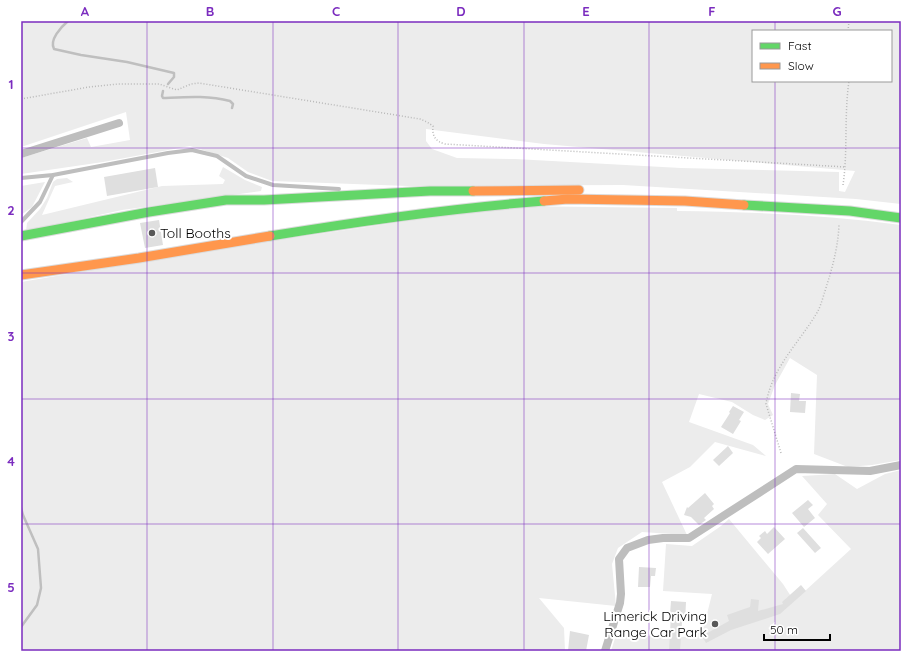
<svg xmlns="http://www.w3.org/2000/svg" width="922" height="672" viewBox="0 0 922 672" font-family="Quicksand,sans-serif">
  <rect width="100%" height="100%" fill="#fff"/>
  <!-- green -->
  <g fill="#ececec" fill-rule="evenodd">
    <path d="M 21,21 L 901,21 L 901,204 L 856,199 L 623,185 L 408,186 L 272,181 L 248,172 L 228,158 L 190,146 L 103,162 L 21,174 L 21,158 L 87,138 L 91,147 L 130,140 L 126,112 L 21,147 ZM 753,31 L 891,31 L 891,81 L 753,81 ZM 426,129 L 544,144 L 855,171 L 845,192 L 839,191 L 839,172 L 681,168 L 515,159 L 457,158 L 432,149 L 426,141 Z"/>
    <path d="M 223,167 L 245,180 L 262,187 L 261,191 L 122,210 L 26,231 L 27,223 L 40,209 L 47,198 L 53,182 L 57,179 L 67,178 L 73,182 L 55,186 L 42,215 L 162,186 L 223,184 L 225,180 L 219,176 Z"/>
    <path d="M 45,182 L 32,207 L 21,215 L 21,186 Z"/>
    <path d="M 510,206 L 677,208 L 677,211 C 752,212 826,215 901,225 L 901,460 L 872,465 L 848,467 L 814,454 L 817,375 L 790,358 L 775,385 L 768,404 L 773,415 L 765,420 L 753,415 L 732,402 L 699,394 L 689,422 L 753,445 L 766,456 L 715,442 L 690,467 L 662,482 L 687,535 L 642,532 L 618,548 L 612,564 L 616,606 L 539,598 L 564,628 L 565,651 L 21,651 L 21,282 L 197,252 Z"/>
    <path d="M 901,470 L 901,651 L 611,651 L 616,635 L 689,637 L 698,633 L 704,626 L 712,594 L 663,591 L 666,544 L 692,546 L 721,526 L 729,519 L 783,584 L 794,601 L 851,549 L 818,515 L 827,504 L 802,476 L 835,474 L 857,489 L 885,474 Z"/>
  </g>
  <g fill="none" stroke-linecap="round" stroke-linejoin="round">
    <!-- stream -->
    <g stroke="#bfbfbf" stroke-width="2.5">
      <path d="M 68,21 C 61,27 49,40 54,49 L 81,55 L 127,62 L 174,73 L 174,77 L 168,84"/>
      <path d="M 163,91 L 162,96 L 163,98 C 185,97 208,95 230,101 L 233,104 L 232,108"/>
      <path d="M 21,508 L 23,515 L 38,549 L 41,588 L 37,605 L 21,627"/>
    </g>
  </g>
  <!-- building -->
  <g fill="#dfdfdf">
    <path d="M 155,168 L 158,187 L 107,196 L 104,177 Z"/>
    <path d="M 159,220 L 163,245 L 145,248 L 140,223 Z"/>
    <path d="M 791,393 L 800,394 L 799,401 L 806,401 L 805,413 L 790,412 Z"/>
    <path d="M 733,406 L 744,412 L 739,420 L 741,421 L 733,434 L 721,427 L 730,413 L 729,412 Z"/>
    <path d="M 728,446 L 733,453 L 719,466 L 713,460 Z"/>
    <path d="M 705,493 L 714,504 L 712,506 L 714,509 L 704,518 L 706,520 L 699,525 L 691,517 L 684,515 L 687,507 L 688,508 Z"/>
    <path d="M 808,500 L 813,505 L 808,509 L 815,518 L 804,527 L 792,513 Z"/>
    <path d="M 774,527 L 785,539 L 768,554 L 757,542 L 761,538 L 759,536 L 765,531 L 767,534 Z"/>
    <path d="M 803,528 L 821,548 L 815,553 L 797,533 Z"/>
    <path d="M 639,567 L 656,568 L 655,576 L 651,576 L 650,587 L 638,587 Z"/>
    <path d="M 801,585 L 806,591 L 780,614 L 731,630 L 706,643 L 702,636 L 729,621 L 727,615 L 750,607 L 751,599 L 759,600 L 758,611 L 783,604 L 782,602 Z"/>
    <path d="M 671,601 L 686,602 L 685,622 L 682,622 L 680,651 L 669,651 L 671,614 L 670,614 Z"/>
    <path d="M 570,631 L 589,635 L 586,651 L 568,651 Z"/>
  </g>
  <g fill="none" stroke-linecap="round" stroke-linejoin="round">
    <!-- fast casing -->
    <g stroke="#dbdbdb" stroke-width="11">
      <g id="fast">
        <path d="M 744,205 L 850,211 L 901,218"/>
        <path d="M 21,236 L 149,212 L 226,200 L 264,200 L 430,191 L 473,191"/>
        <path d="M 270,236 C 361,221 453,208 544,201"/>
      </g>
    </g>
    <!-- slow casing -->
    <g stroke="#dbdbdb" stroke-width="11">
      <g id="slow">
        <path d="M 473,191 L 579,190"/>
        <path d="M 544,201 L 568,199 L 685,201 L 744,205"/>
        <path d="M 21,275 L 139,258 L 270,236"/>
      </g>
    </g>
    <!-- path -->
    <g stroke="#b9b9b9" stroke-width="1.5" stroke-dasharray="1 2" stroke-linecap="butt">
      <path d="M 848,31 L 849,21"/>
      <path d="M 21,99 L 89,87 L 118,84 L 159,84 L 177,90 L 191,84 L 199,83 L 420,119 L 427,122 L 433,126 C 432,136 435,141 445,144 L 846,167"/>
      <path d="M 843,185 C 848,151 844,116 849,81"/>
      <path d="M 781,453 L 766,404 C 772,367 800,342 818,311 C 821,305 823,297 825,291 C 832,269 838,248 839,225"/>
    </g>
    <!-- lane -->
    <g stroke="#bebebe" stroke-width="4">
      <path d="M 21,178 L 53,175 L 168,153 L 192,150 L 217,156 L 246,176 L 273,185 L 339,189"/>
      <path d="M 21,222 L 40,202 L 53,175"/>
    </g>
    <!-- street -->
    <g stroke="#bebebe" stroke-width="8">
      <path d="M 21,154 L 119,123"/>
      <path d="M 605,651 L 620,603 L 621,594 L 619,559 L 627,548 L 648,540 L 663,538 L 689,538 L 796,469 L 870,471 L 901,465"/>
    </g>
    <!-- fast -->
    <use href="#fast" stroke="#63d668" stroke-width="9"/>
    <!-- slow -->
    <use href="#slow" stroke="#ff974d" stroke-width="9"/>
  </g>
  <!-- grid -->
  <path fill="none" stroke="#7b2cbf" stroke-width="1" stroke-opacity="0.55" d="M 147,21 L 147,651M 273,21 L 273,651M 398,21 L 398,651M 524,21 L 524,651M 649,21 L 649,651M 775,21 L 775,31M 775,81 L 775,651M 21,148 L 901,148M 21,273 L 901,273M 21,399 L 901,399M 21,524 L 901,524"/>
  <!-- markers -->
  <g fill="#595959" stroke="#fff" stroke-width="1.5">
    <circle cx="152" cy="233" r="4"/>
    <circle cx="715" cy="624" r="4"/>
  </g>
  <g text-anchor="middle" stroke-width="4" stroke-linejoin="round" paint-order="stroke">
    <!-- poi labels -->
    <g font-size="14" fill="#000" stroke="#fff" text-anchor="start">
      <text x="160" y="238">Toll Booths</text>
      <text x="707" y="621" text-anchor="end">Limerick Driving<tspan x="707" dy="16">Range Car Park</tspan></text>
    </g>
  </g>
  <!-- border -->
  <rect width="922" height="672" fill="none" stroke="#ffffff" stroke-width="44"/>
  <!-- legend -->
  <rect x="752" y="30" width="140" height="52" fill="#ffffff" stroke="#999999"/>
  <rect x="760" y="43" width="20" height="6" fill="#63d668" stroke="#999999"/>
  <text x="788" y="50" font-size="12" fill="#000000">Fast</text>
  <rect x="760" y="63" width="20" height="6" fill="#ff974d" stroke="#999999"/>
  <text x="788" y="70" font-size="12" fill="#000000">Slow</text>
  <!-- scale -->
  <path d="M764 634v6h66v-6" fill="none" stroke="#000000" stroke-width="2"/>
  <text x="770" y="634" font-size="12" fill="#000000" stroke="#ffffff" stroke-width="3" paint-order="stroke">50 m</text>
  <rect x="22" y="22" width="878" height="628" fill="none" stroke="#7b2cbf" stroke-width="1.5"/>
  <g font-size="13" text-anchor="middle" font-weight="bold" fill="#7b2cbf">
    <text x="85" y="16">A</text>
    <text x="210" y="16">B</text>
    <text x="336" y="16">C</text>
    <text x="461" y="16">D</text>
    <text x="586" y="16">E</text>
    <text x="712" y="16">F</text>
    <text x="837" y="16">G</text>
    <text x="11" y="89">1</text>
    <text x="11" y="215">2</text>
    <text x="11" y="341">3</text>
    <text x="11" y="466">4</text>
    <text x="11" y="592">5</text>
  </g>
</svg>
